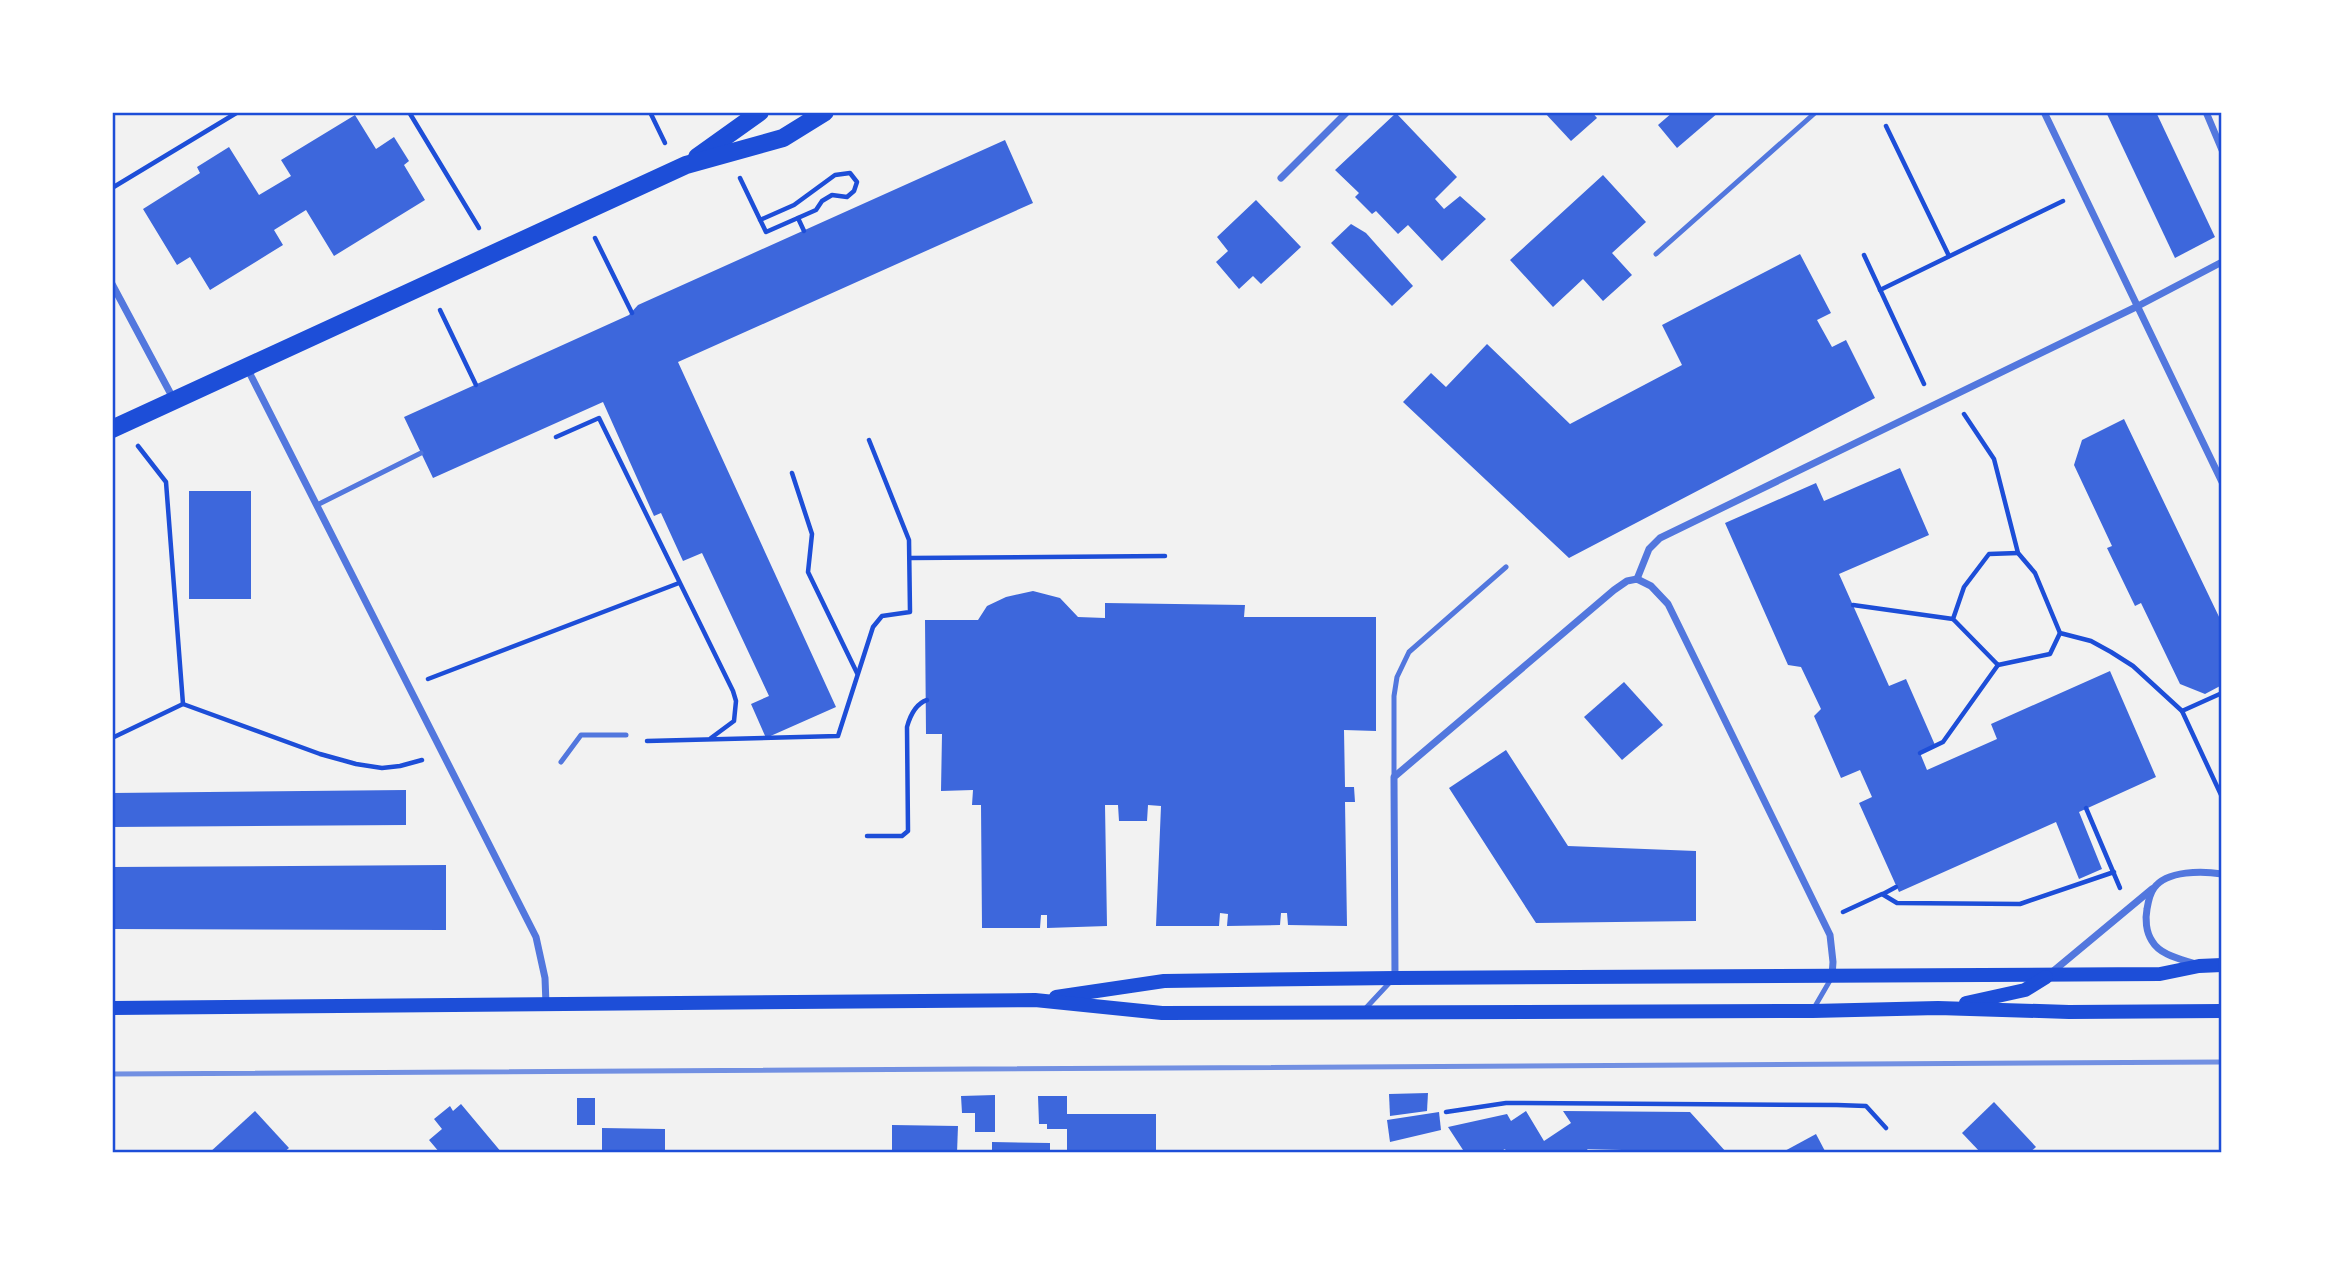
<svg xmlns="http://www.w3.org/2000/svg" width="2334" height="1265" viewBox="0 0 2334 1265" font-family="'Source Sans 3',sans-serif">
  <rect width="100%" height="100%" fill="#f2f2f2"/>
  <!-- building -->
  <g fill="#3d67dc">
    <path d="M 1544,112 L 1592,112 L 1597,118 L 1571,141 Z"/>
    <path d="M 1673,112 L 1719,112 L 1677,148 L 1658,125 Z"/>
    <path d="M 2106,112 L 2156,112 L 2215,237 L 2175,258 Z"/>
    <path d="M 1396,113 L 1457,177 L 1435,199 L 1444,209 L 1460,196 L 1486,219 L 1442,261 L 1408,225 L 1398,234 L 1376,211 L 1372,214 L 1355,197 L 1359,193 L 1335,170 Z"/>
    <path d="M 355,115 L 376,149 L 394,137 L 409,161 L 404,165 L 425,200 L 334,256 L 306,210 L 274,230 L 283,245 L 210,290 L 190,257 L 177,265 L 143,209 L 200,173 L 197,167 L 229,147 L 259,195 L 291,176 L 281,160 Z"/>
    <path d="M 1005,140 L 1033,203 L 678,362 L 836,707 L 766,738 L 751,704 L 769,696 L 702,553 L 683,561 L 661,513 L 654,516 L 603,402 L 433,478 L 404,417 L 629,315 L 638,305 Z"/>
    <path d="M 1603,175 L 1646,222 L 1612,253 L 1632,275 L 1603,301 L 1583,279 L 1553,307 L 1510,260 Z"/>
    <path d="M 1256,200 L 1301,247 L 1261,284 L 1253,276 L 1239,289 L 1216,262 L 1228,251 L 1217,237 Z"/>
    <path d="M 1351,224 L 1366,233 L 1413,286 L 1392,306 L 1331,243 Z"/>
    <path d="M 1800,254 L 1831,313 L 1817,320 L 1832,347 L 1846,340 L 1875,398 L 1569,558 L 1403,402 L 1431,373 L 1446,387 L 1487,344 L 1570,424 L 1682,365 L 1662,325 Z"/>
    <path d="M 2124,419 L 2222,623 L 2222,685 L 2205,694 L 2180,684 L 2141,603 L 2135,606 L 2107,548 L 2112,546 L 2074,465 L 2082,440 Z"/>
    <path d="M 1900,468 L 1929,535 L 1839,574 L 1889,686 L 1906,679 L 1935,745 L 1920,753 L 1927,770 L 1997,739 L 1991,724 L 2110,671 L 2156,777 L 2079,812 L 2102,869 L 2079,879 L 2056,822 L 1899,892 L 1859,803 L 1872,797 L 1860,770 L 1841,778 L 1814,716 L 1821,709 L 1801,667 L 1788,665 L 1725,523 L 1816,483 L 1824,501 Z"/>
    <rect x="189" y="491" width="62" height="108"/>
    <path d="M 1033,591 L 1060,598 L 1078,617 L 1105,618 L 1105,603 L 1245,605 L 1244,617 L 1376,617 L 1376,731 L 1344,730 L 1345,787 L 1354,787 L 1355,802 L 1345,802 L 1347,926 L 1288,925 L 1287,913 L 1281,913 L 1280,925 L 1227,926 L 1228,914 L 1220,913 L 1219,926 L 1156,926 L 1161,806 L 1148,805 L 1147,821 L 1119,821 L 1118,805 L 1105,805 L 1107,926 L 1047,928 L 1047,915 L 1041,915 L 1040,928 L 982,928 L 981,805 L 972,805 L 973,790 L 941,791 L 942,734 L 926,734 L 925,620 L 978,620 L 987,606 L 1006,597 Z"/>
    <path d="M 1624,682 L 1663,725 L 1622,760 L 1584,717 Z"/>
    <path d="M 1506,750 L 1568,846 L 1696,851 L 1696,921 L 1536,923 L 1449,788 Z"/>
    <path d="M 406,790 L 406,825 L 112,827 L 112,793 Z"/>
    <path d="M 446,865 L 446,930 L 112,929 L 112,867 Z"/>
    <path d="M 1428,1093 L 1427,1111 L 1390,1116 L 1389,1094 Z"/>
    <path d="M 995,1095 L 995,1132 L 975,1132 L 975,1113 L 962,1113 L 961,1096 Z"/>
    <path d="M 1038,1096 L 1067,1096 L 1067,1114 L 1156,1114 L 1156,1153 L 1067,1153 L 1067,1129 L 1047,1129 L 1047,1124 L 1039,1124 Z"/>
    <rect x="577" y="1098" width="18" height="27"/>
    <path d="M 1994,1102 L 2036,1147 L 2029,1153 L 1981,1153 L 1962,1133 Z"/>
    <path d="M 461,1104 L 502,1153 L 440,1153 L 429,1140 L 442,1129 L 434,1119 L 450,1106 L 453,1111 Z"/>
    <path d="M 255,1111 L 289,1148 L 283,1153 L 209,1153 Z"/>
    <path d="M 1526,1111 L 1544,1141 L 1571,1123 L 1563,1111 L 1690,1112 L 1727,1153 L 1587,1149 L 1590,1153 L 1507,1153 L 1505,1149 L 1498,1153 L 1465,1153 L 1448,1127 L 1507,1114 L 1511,1121 Z"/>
    <path d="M 1439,1112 L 1441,1130 L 1390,1142 L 1387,1120 Z"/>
    <path d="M 892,1125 L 958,1126 L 957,1153 L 892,1153 Z"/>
    <path d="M 602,1128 L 665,1129 L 665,1153 L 602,1153 Z"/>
    <path d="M 1816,1134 L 1826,1153 L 1781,1153 Z"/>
    <path d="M 992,1142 L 1050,1143 L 1050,1153 L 992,1153 Z"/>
  </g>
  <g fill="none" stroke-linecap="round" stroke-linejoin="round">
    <!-- path -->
    <g stroke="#1d4ed8" stroke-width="4.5">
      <path d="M 409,112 L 479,228"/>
      <path d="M 650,112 L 665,143"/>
      <path d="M 1886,126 L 1949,256"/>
      <path d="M 740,178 L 766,232 L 816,210 L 822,201 L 832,195 L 847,197 L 854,191 L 857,182 L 850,173 L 835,175 L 794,205 L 760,220"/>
      <path d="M 112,188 L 238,112"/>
      <path d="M 798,218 L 804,231"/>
      <path d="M 595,238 L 632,313"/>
      <path d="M 1864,255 L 1924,384"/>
      <path d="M 1880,290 L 2063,201"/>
      <path d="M 440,310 L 476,385"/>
      <path d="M 1964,414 L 1994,459 L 2018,553 L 2035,573 L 2060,633 L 2091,641 L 2111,652 L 2133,666 L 2182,711 L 2222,797"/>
      <path d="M 556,437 L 599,418 L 733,691 L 736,701 L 734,721 L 711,738"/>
      <path d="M 138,446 L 166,482 L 183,704"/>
      <path d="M 792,473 L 812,534 L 808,572 L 857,673"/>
      <path d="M 2018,553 L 1989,554 L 1964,587 L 1953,619 L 1998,665 L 2050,654 L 2060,633"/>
      <path d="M 910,558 L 1165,556"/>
      <path d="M 1853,605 L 1953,619"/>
      <path d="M 428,679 L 679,583"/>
      <path d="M 2182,711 L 2222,693"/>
      <path d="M 112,738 L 183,704 L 320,754 L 356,764 L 382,768 L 400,766 L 422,760"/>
      <path d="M 647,741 L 838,736 L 873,627 L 882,616 L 910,612 L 909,540 L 869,440"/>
      <path d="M 1920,753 L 1943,742 L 1998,665"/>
      <path d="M 2086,808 L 2120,888"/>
      <path d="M 867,836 L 902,836 L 908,831 L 907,727 C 910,716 915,704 927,700"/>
      <path d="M 1883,894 L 1896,887"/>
      <path d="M 1843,912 L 1882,894 L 1897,903 L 2020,904 L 2114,872"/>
      <path d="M 1446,1112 L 1506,1103 L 1837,1105 L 1866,1106 L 1886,1128"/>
    </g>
    <!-- service -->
    <g stroke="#5277de" stroke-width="5">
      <path d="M 1656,254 L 1816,112"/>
      <path d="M 317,505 L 421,453"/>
      <path d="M 561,762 L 581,735 L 626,735"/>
      <path d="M 1394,777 L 1394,696 L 1397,677 L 1409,652 L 1506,567"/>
      <path d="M 1814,1008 L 1832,977"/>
      <path d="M 1365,1009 L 1392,980"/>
    </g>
    <!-- minor -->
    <g stroke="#5277de" stroke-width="7">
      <path d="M 2044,112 L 2222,482"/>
      <path d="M 2206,112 L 2222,150"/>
      <path d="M 1281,178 L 1347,112"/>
      <path d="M 112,284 L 174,400"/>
      <path d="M 247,368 L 536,937 L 545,978 L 546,1004"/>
      <path d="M 1637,579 L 1649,549 L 1660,538 L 2138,306 L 2222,262"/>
      <path d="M 2195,964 C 2180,959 2160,955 2152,941 C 2146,932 2145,919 2147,909 C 2148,903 2150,893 2154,888 C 2167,870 2203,871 2222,874"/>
      <path d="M 2051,973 L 2152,889"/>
      <path d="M 1395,978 L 1394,777 L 1614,590 L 1627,581 L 1637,579 L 1651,586 L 1668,604 L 1830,935 L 1833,962 L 1832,976"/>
    </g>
    <!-- secondary -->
    <g stroke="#1d4ed8" stroke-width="14">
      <path d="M 1056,997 L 1164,981 L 1395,978 L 2160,974 L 2199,966 L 2222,965"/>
      <path d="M 1966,1003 L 2025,990 L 2046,977"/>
      <path d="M 112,1008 L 1035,1000 L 1162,1013 L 1813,1011 L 1938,1008 L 2069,1012 L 2222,1011"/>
    </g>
    <!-- primary -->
    <g stroke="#1d4ed8" stroke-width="18">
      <path d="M 697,157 L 760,112"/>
      <path d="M 112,429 L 686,165 L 783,138 L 825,112"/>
    </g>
    <!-- rail -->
    <path stroke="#7290e2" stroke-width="5" d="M 112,1074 L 2222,1062"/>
  </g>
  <!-- border -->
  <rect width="2334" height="1265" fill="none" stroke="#ffffff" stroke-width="228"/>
  <rect x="114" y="114" width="2106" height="1037" fill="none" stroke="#1d4ed8" stroke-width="2.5"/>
</svg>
